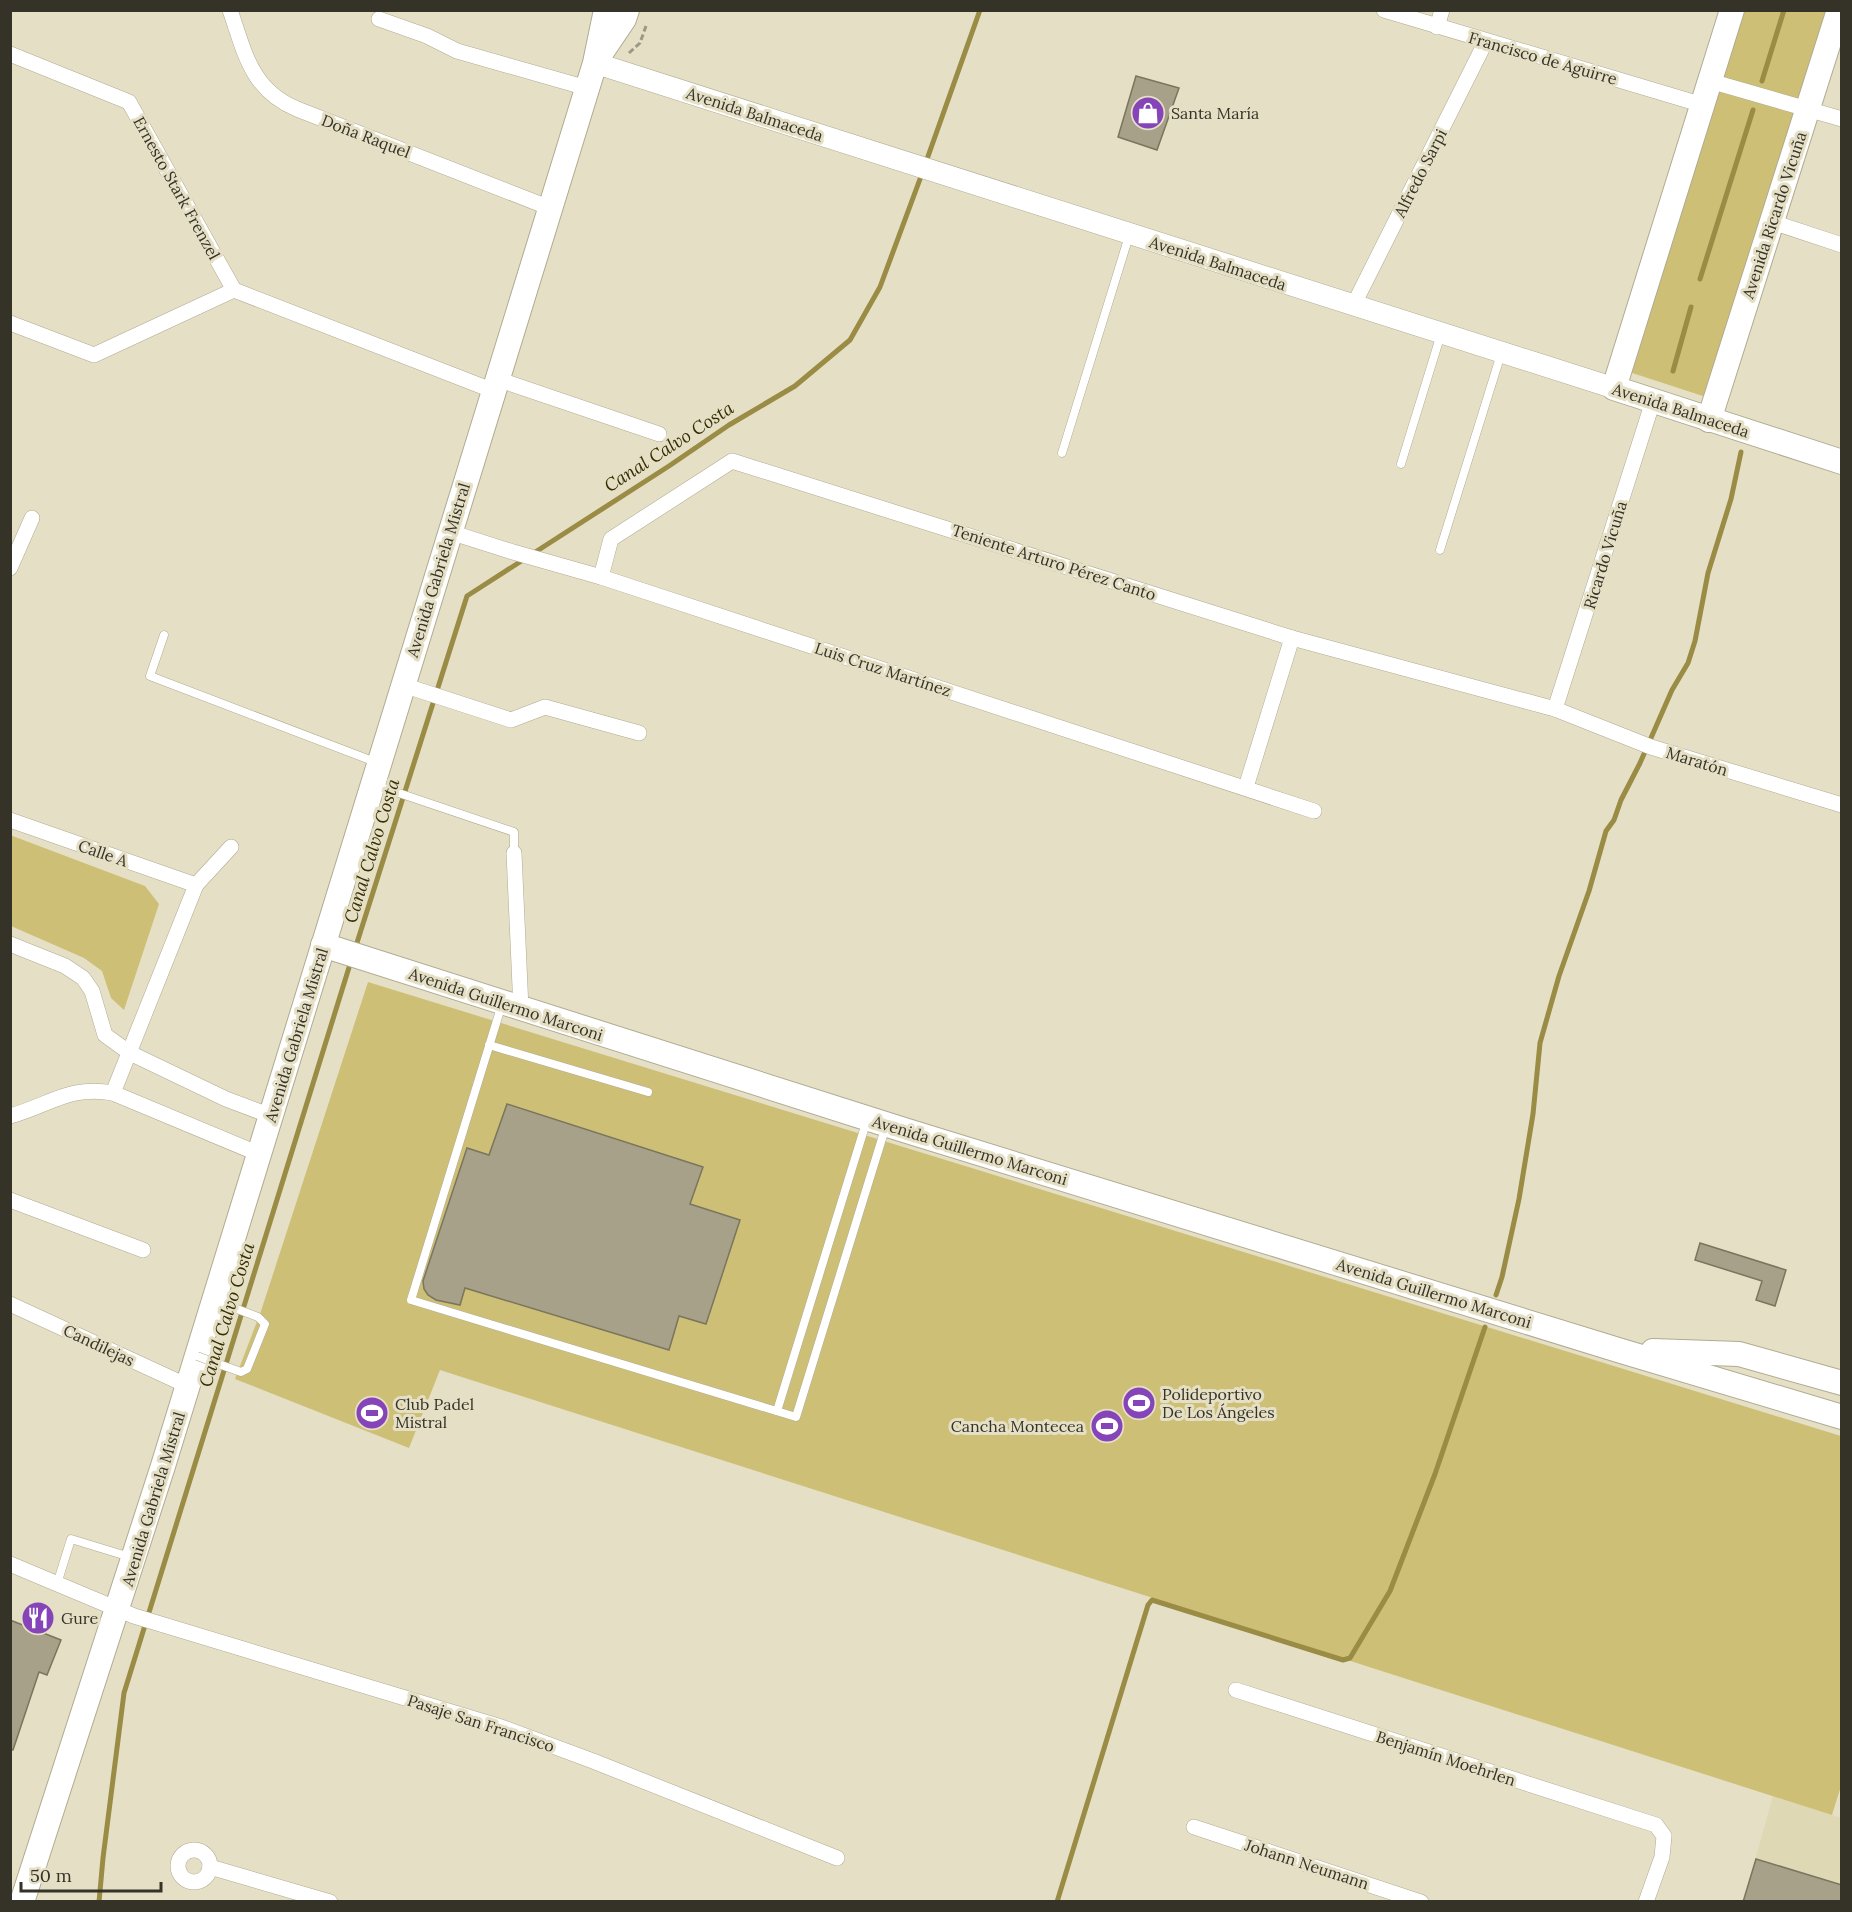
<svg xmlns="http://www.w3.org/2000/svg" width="1852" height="1912" viewBox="0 0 1852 1912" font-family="Lora,serif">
  <rect width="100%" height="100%" fill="#e5e0c5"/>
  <!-- built -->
  <path fill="#dfd8b5" d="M 1773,1796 L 1841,1818 L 1841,1901 L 1743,1902 Z"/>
  <!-- green -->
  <g fill="#cebf77">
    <path d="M 1735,11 L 1831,11 L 1712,399 L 1623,370 Z"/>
    <path d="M 10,835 L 145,886 L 159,904 L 124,1010 L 111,998 L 102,971 L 84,958 L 11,926 Z"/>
    <path d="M 368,982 L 1841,1436 L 1841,1786 L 1832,1815 L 440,1370 L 409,1448 L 235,1379 L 261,1311 Z"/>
  </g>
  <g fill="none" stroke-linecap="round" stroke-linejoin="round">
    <!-- stream -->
    <g stroke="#9a8b45" stroke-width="5">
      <path d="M 1762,81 L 1784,10"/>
      <path d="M 926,162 L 980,10"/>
      <path d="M 1700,279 L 1753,110"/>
      <path d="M 1673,371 L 1691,307"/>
      <path d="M 355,949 L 467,596 L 669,466 L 729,425 L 795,386 L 850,340 L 880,287 L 923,171"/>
      <path d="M 1496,1295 L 1502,1277 L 1519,1199 L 1533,1114 L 1540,1043 L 1559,976 L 1589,891 L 1606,831 L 1614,820 L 1621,800 L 1640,763 L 1672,690 L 1688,663 L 1695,641 L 1708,573 L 1731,499 L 1741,452"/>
      <path d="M 99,1902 L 103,1858 L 124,1693 L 351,961"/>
      <path d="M 1057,1902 L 1148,1605 L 1152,1600 L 1343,1660 L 1350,1658 L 1390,1591 L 1435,1474 L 1485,1327"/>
    </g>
  </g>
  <!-- building -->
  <g fill="#a6a188" stroke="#7a755d" stroke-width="1.5">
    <path d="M 1136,76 L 1179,88 L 1157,150 L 1118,137 Z"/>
    <path d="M 507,1104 L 703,1167 L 690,1204 L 740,1220 L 706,1324 L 679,1316 L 669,1350 L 465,1288 L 460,1305 L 436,1300 L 428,1295 L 424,1289 L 423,1281 L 467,1148 L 489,1155 Z"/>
    <path d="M 1700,1243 L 1786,1270 L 1775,1306 L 1756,1300 L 1762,1281 L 1695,1260 Z"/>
    <path d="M 10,1620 L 61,1640 L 47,1675 L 39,1672 L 13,1750 L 10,1750 Z"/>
    <path d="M 1756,1859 L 1842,1885 L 1842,1902 L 1743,1902 Z"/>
  </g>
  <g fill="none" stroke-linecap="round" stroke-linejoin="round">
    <!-- service casing -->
    <g stroke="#b0ab91" stroke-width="9">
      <g id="service">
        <path d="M 1062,453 L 1129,236"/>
        <path d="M 1401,464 L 1441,334"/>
        <path d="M 1440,550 L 1501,354"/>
        <path d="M 164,635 L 150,676 L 378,763"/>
        <path d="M 375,785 L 514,832 L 514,853"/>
        <path d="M 502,1004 L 411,1300 L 796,1417 L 885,1129"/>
        <path d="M 489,1045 L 648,1092"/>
        <path d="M 213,1362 L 241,1372 L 247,1369 L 265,1324 L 258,1317 L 216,1301"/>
        <path d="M 777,1411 L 866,1123"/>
        <path d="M 57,1584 L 71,1539 L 130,1557"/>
      </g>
    </g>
    <!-- minor casing -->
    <g stroke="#b0ab91" stroke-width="16">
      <g id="minor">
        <path d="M 230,10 C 245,53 251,90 297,109 L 550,208"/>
        <path d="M 1384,10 L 1703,105"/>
        <path d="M 379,19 L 427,36 L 457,51 L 587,88"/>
        <path d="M 1437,27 L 1442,10"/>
        <path d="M 10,54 L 129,102 L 234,290"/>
        <path d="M 1710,81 L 1842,119"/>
        <path d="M 1772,222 L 1842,245"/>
        <path d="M 1353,306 L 1486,41"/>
        <path d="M 10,323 L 94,355 L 234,290 L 494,391"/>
        <path d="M 497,379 L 659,434"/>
        <path d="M 450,532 L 513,552 L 601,577 L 1314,811"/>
        <path d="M 10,568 L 32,518"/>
        <path d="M 601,577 L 611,539 L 732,461 L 1292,638 L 1555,709 L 1651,747 L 1842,805"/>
        <path d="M 403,685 L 511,720 L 545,707 L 639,733"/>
        <path d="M 1555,709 L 1653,401"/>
        <path d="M 1246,787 L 1292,638"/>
        <path d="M 10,820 L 196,885"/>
        <path d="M 514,853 L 521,1009"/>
        <path d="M 10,944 L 65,966 L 83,978 L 92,991 L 105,1035 L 130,1053 L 226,1099 L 271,1116"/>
        <path d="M 113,1093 L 196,885 L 231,847"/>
        <path d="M 10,1116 C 50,1105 69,1085 113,1093 L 259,1154"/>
        <path d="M 10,1200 L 143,1250"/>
        <path d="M 10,1304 L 188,1386"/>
        <path d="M 10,1564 L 134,1616 L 501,1727 L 593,1761 L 837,1858"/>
        <path d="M 1236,1690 L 1656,1825 L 1664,1836 L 1662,1857 L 1646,1902"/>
        <path d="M 1194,1827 L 1421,1902"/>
        <circle cx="194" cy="1866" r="16"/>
        <path d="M 210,1867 L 330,1902"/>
      </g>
    </g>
    <!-- secondary casing -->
    <g stroke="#b0ab91" stroke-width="22">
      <path id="secondary" d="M 595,63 L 1614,388"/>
    </g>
    <!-- primary casing -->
    <g stroke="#b0ab91" stroke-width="26">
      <g id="primary">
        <path d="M 1732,10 L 1614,388 L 1842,462"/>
        <path d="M 601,53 L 624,19 L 627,10"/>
        <path d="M 1709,420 L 1839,10"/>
        <path d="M 323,945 L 904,1130 L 1618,1350 L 1842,1417"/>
        <path d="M 1653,1351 L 1739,1354 L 1842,1383"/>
        <path d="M 22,1902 L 163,1466 L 595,63 L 606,10"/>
      </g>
    </g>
    <!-- path -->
    <path stroke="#9c9884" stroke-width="3" stroke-dasharray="6 3" stroke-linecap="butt" d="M 629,53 L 640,43 L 646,26"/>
    <!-- service -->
    <use href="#service" stroke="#fff" stroke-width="8"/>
    <!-- minor -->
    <use href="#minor" stroke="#fff" stroke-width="15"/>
    <!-- secondary -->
    <use href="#secondary" stroke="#fff" stroke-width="21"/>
    <!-- primary -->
    <use href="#primary" stroke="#fff" stroke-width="24"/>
    <!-- service-bridge casing -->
    <g stroke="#b0ab91" stroke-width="9" stroke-linecap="butt">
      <path id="service-bridge" d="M 197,1356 L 213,1362"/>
    </g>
    <!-- service-bridge -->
    <use href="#service-bridge" stroke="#fff" stroke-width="8"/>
  </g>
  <!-- icons -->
  <defs>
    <g id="shop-disc" transform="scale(1.725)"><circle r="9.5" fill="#8644b9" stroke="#e5e0c5"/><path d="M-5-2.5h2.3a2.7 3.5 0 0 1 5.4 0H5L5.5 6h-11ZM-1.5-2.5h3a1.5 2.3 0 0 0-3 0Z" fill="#fff"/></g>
    <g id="stadium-disc" transform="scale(1.725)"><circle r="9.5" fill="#8644b9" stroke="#e5e0c5"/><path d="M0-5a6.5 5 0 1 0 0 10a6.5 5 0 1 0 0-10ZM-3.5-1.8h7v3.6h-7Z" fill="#fff"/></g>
    <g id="restaurant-disc" transform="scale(1.725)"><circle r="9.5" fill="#8644b9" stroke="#e5e0c5"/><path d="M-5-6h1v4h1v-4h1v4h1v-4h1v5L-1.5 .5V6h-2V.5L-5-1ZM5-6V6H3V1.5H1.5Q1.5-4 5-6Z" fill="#fff"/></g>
  </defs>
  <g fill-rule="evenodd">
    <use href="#shop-disc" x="1148" y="113"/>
    <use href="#stadium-disc" x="1139" y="1403"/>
    <use href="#stadium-disc" x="372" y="1413"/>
    <use href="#stadium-disc" x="1107" y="1426"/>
    <use href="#restaurant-disc" x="38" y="1618"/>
  </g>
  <g text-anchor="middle" stroke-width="6" stroke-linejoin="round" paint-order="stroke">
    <!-- street labels -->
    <g font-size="16" fill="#353228" stroke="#e5e0c5">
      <text transform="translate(1543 58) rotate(16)" y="6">Francisco de Aguirre</text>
      <text transform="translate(755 114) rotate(18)" y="6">Avenida Balmaceda</text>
      <text transform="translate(366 136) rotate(21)" y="6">Doña Raquel</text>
      <text transform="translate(1420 173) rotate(-63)" y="6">Alfredo Sarpi</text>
      <text transform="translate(177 188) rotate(61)" y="6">Ernesto Stark Frenzel</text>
      <text transform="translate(1774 215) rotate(-72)" y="6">Avenida Ricardo Vicuña</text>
      <text transform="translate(1218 263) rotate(18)" y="6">Avenida Balmaceda</text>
      <text transform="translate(1681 410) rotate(18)" y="6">Avenida Balmaceda</text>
      <text transform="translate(1605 555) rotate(-73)" y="6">Ricardo Vicuña</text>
      <text transform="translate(1054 562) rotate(18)" y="6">Teniente Arturo Pérez Canto</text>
      <text transform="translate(438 570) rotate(-73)" y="6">Avenida Gabriela Mistral</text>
      <text transform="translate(883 669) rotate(18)" y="6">Luis Cruz Martínez</text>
      <text transform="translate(1697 761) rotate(17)" y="6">Maratón</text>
      <text transform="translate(103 853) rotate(19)" y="6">Calle A</text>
      <text transform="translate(506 1004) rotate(18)" y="6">Avenida Guillermo Marconi</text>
      <text transform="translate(296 1035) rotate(-73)" y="6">Avenida Gabriela Mistral</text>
      <text transform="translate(970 1150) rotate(17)" y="6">Avenida Guillermo Marconi</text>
      <text transform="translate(1434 1293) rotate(17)" y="6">Avenida Guillermo Marconi</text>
      <text transform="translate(99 1345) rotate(25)" y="6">Candilejas</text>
      <text transform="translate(153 1499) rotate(-73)" y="6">Avenida Gabriela Mistral</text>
      <text transform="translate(481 1723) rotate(18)" y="6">Pasaje San Francisco</text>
      <text transform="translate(1446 1758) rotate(18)" y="6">Benjamín Moehrlen</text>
      <text transform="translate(1307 1864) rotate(18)" y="6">Johann Neumann</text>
    </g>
    <!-- poi labels -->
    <g font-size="16" fill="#353228" stroke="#e5e0c5" text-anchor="start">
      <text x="1171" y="119">Santa María</text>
      <text x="1162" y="1400">Polideportivo<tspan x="1162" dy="18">De Los Ángeles</tspan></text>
      <text x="395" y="1410">Club Padel<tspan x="395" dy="18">Mistral</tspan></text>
      <text x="1084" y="1432" text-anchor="end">Cancha Montecea</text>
      <text x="61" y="1624">Gure</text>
    </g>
    <!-- water labels -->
    <g font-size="18" font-style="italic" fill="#362d02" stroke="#e5e0c5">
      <text transform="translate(669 447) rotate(-33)" y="6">Canal Calvo Costa</text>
      <text transform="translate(372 851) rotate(-73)" y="6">Canal Calvo Costa</text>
      <text transform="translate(227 1315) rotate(-73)" y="6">Canal Calvo Costa</text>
    </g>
  </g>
  <!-- border -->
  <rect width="1852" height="1912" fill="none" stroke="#353228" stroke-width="24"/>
  <!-- scale -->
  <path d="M21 1882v9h140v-9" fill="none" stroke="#353228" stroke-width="3"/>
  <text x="30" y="1882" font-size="18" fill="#353228" stroke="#e5e0c5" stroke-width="4.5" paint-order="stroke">50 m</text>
</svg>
